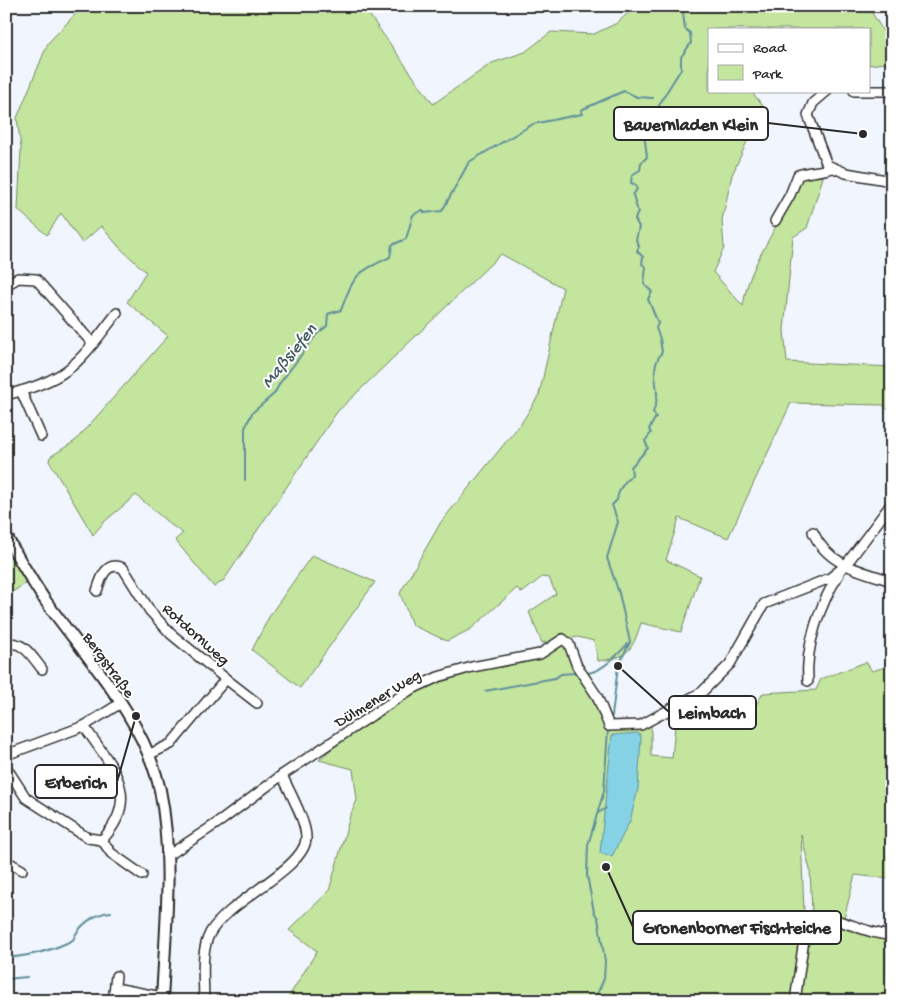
<svg xmlns="http://www.w3.org/2000/svg" width="898" height="1007" viewBox="0 0 898 1007" font-family="'Gochi Hand',sans-serif">
  <rect width="100%" height="100%" fill="#f0f5fe"/>
  <filter id="ink" filterUnits="userSpaceOnUse"><feTurbulence type="fractalNoise" baseFrequency=".02" numOctaves="2"/><feDisplacementMap in="SourceGraphic" scale="10" xChannelSelector="R" yChannelSelector="G"/><feConvolveMatrix kernelMatrix="1 2 1 2 8 2 1 2 1" color-interpolation-filters="sRGB"/></filter>
  <g filter="url(#ink)">
    <!-- green -->
    <g fill="#c3e59e" stroke="#778864">
      <path d="M 83,6 L 363,6 L 433,104 L 492,63 L 525,52 L 551,32 L 594,34 L 617,23 L 636,6 L 868,6 L 892,46 L 892,62 L 869,65 L 869,29 L 709,29 L 709,91 L 751,91 L 763,106 L 732,175 L 722,220 L 724,248 L 713,272 L 743,306 C 747,276 761,254 775,228 C 785,212 792,194 800,176 L 824,174 L 807,228 L 793,237 L 784,330 L 787,362 L 892,367 L 892,414 L 883,405 L 791,403 L 728,538 L 679,518 L 666,560 L 700,576 L 681,632 L 641,623 C 632,651 628,658 598,661 L 594,641 L 578,637 L 542,643 L 529,612 L 556,594 L 549,578 L 542,577 L 522,593 L 517,588 L 471,629 L 447,641 L 412,625 L 400,593 L 441,522 L 522,422 L 539,395 L 563,288 L 501,254 L 337,412 L 224,580 L 214,587 L 175,540 L 183,533 L 171,525 L 136,495 L 104,522 L 93,535 L 49,461 L 50,457 L 75,441 L 168,336 L 127,302 L 146,272 L 119,247 L 101,226 L 82,243 L 61,213 L 47,235 L 18,210 L 21,148 L 17,118 L 48,43 Z"/>
      <path d="M 6,545 L 28,582 L 6,596 Z"/>
      <path d="M 312,555 L 375,582 L 300,688 L 252,650 L 270,615 Z"/>
      <path d="M 559,640 L 569,644 L 609,732 L 610,729 L 651,726 L 651,756 L 672,758 L 675,726 L 694,716 L 714,716 L 724,726 L 744,726 L 763,693 L 816,690 L 821,679 L 866,662 L 872,671 L 892,665 L 892,873 L 890,879 L 855,875 L 844,918 L 812,911 L 810,870 L 801,834 L 804,913 L 792,1001 L 286,1001 L 317,951 L 289,930 L 329,891 L 350,816 L 357,800 L 353,769 L 319,760 L 343,739 L 410,690 L 534,655 Z"/>
      <path d="M 818,920 L 885,938 L 890,1001 L 799,1001 L 811,924 Z"/>
    </g>
    <!-- water -->
    <path fill="#86d2e5" stroke="#628f9b" d="M 639,733 L 641,738 L 638,789 L 630,821 L 612,856 L 600,853 L 612,735 Z"/>
    <g fill="none" stroke-linecap="round" stroke-linejoin="round">
      <!-- stream -->
      <g stroke="#628f9b" stroke-width="2">
        <path d="M 245,480 L 245,428 L 252,413 L 274,394 L 280,383 L 317,334 L 327,326 L 328,314 L 341,310 C 355,273 355,274 390,257 L 392,245 L 406,239 L 413,215 L 422,210 L 425,213 L 442,211 L 469,162 L 533,124 L 582,114 L 581,110 L 624,91 L 637,97 L 653,98"/>
        <path d="M 586,673 C 602,673 617,654 628,644"/>
        <path d="M 485,691 L 555,678 L 561,674 L 575,673"/>
        <path d="M 612,716 L 618,666 L 630,642 L 619,593 L 607,558 L 618,522 L 612,505 L 617,500 C 618,490 625,481 632,475 L 631,467 L 648,448 L 645,441 L 651,433 L 649,429 L 656,417 L 653,412 C 665,387 645,376 662,352 L 660,339 L 656,328 L 658,323 L 648,299 L 652,292 L 644,284 L 646,267 L 642,264 L 643,257 L 637,251 L 639,246 L 636,240 L 639,227 L 635,219 L 638,212 L 633,195 L 637,189 L 636,185 L 631,183 L 632,175 L 640,170 L 641,163 L 647,157 L 644,133 L 666,93 L 681,69 L 681,57 L 691,43 L 690,33 L 685,29 L 683,13 L 688,6"/>
        <path d="M 598,813 L 606,808"/>
        <path d="M 6,958 C 28,956 54,950 73,940 C 78,926 95,913 111,912"/>
        <path d="M 6,979 L 27,977"/>
        <path d="M 594,1001 L 604,979 L 605,961 L 598,918 L 594,912 L 587,875 L 588,845 L 604,791 L 608,729"/>
      </g>
      <!-- minor casing -->
      <g stroke="#2b2b2b" stroke-width="12">
        <g id="minor">
          <path d="M 827,91 L 813,103 L 808,115 L 827,165 L 846,173 L 892,181"/>
          <path d="M 854,91 L 892,91"/>
          <path d="M 775,221 L 790,195 L 798,175 C 809,171 820,172 832,168"/>
          <path d="M 6,285 L 18,278 L 36,279 L 93,344"/>
          <path d="M 21,391 L 41,436"/>
          <path d="M 6,395 C 71,379 78,363 117,313"/>
          <path d="M 813,532 C 827,565 861,571 892,581"/>
          <path d="M 97,591 C 101,578 106,560 123,568 L 150,611 L 171,634 L 226,679"/>
          <path d="M 6,645 C 22,638 33,658 42,669"/>
          <path d="M 808,681 C 805,646 820,604 839,574"/>
          <path d="M 84,726 C 111,766 143,796 102,840"/>
          <path d="M 6,755 L 84,726 L 121,703"/>
          <path d="M 148,755 L 171,744 L 226,679 L 257,703"/>
          <path d="M 6,767 L 26,798 L 88,838 L 102,840 L 111,853 L 142,875"/>
          <path d="M 166,855 L 175,851 L 222,820 L 282,775 L 410,690 L 438,677 L 472,667 L 540,654 L 563,639 L 569,644 L 577,666 L 597,696 L 609,726 L 641,725 L 702,692 L 730,664 L 764,604 L 830,578 L 845,566 L 892,503"/>
          <path d="M 6,861 L 22,870"/>
          <path d="M 115,988 L 162,997"/>
          <path d="M 113,1001 L 116,976"/>
          <path d="M 204,1001 C 204,980 200,952 210,933 C 228,901 304,869 306,839 C 307,822 289,791 282,775"/>
          <path d="M 795,1001 L 806,926 L 810,918 C 839,914 864,935 892,935"/>
        </g>
      </g>
      <!-- tertiary casing -->
      <g stroke="#2b2b2b" stroke-width="14">
        <path id="tertiary" d="M 6,536 C 19,559 32,582 47,603 C 89,661 144,718 160,790 C 174,858 165,932 162,1001"/>
      </g>
      <!-- minor -->
      <use href="#minor" stroke="#fff" stroke-width="9"/>
      <!-- tertiary -->
      <use href="#tertiary" stroke="#fff" stroke-width="10"/>
    </g>
  </g>
  <g text-anchor="middle" stroke-width="4" stroke-linejoin="round" paint-order="stroke">
    <!-- street labels -->
    <g font-size="16" fill="#2b2b2b" stroke="#fff">
      <text transform="translate(197 633) rotate(42)" y="6">Rotdornweg</text>
      <text transform="translate(110 664) rotate(54)" y="6">Bergstraße</text>
      <text transform="translate(377 697) rotate(-31)" y="6">Dülmener Weg</text>
    </g>
    <!-- water labels -->
    <g font-size="18" font-style="italic" fill="#465d63" stroke="#fff">
      <text transform="translate(288 355) rotate(-51)" y="6">Maßsiefen</text>
    </g>
  </g>
  <!-- callouts -->
  <path fill="none" stroke="#2b2b2b" stroke-width="2" d="M863 134L768 123M618 666L669 712M136 716L117 782M606 867L633 927"/>
  <g fill="#2b2b2b" stroke="#fff" stroke-width="2">
    <circle cx="863" cy="134" r="5"/>
    <circle cx="618" cy="666" r="5"/>
    <circle cx="136" cy="716" r="5"/>
    <circle cx="606" cy="867" r="5"/>
  </g>
  <g fill="#fff" stroke="#2b2b2b" stroke-width="2">
    <rect x="614" y="107" width="154" height="33" rx="5"/>
    <rect x="669" y="696" width="87" height="33" rx="5"/>
    <rect x="35" y="765" width="82" height="33" rx="5"/>
    <rect x="633" y="911" width="208" height="33" rx="5"/>
  </g>
  <g font-size="18" text-anchor="middle" font-weight="bold" fill="#2b2b2b">
    <text x="691" y="130">Bauernladen Klein</text>
    <text x="712" y="718">Leimbach</text>
    <text x="76" y="788">Erberich</text>
    <text x="737" y="933">Gronenborner Fischteiche</text>
  </g>
  <!-- margin -->
  <rect width="898" height="1007" fill="none" stroke="#fff" stroke-width="25"/>
  <rect x="12" y="12" width="873" height="982" fill="none" stroke="#2b2b2b" stroke-width="2" filter="url(#ink)"/>
  <!-- legend -->
  <rect x="708" y="28" width="162" height="65" fill="#ffffff" stroke="#aaaaaa"/>
  <rect x="718" y="44" width="25" height="8" fill="#ffffff" stroke="#aaaaaa"/>
  <text x="753" y="52" font-size="15" fill="#2b2b2b">Road</text>
  <rect x="718" y="65" width="25" height="15" fill="#c3e59e" stroke="#aaaaaa"/>
  <text x="753" y="78" font-size="15" fill="#2b2b2b">Park</text>
</svg>
